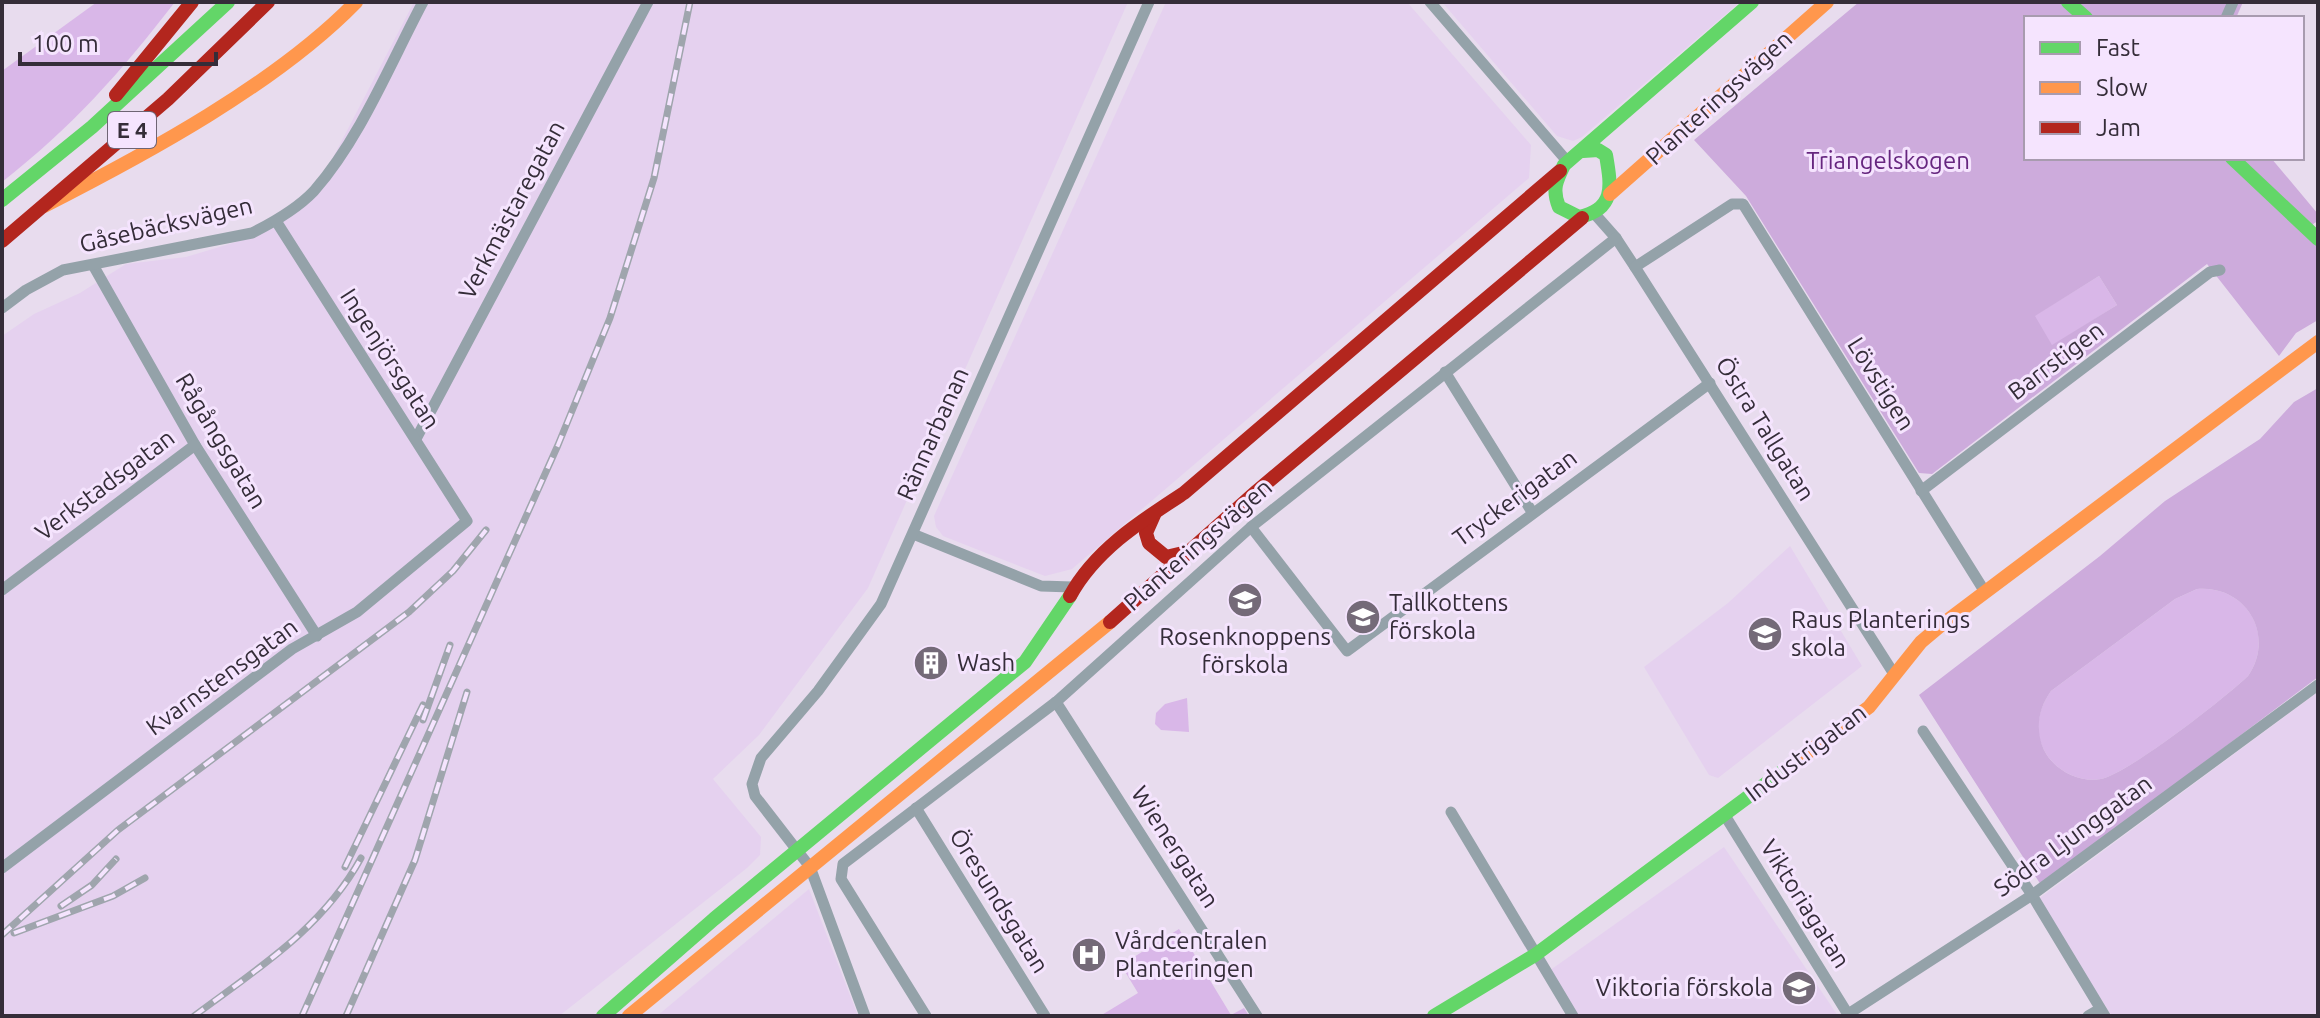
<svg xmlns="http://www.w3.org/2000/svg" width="2320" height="1018" viewBox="0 0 2320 1018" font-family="Ubuntu,sans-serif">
  <rect width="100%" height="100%" fill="#e8dcee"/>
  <!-- built -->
  <g fill="#e5d1ef">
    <path d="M 414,2 L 1128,2 L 868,588 L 759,735 L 713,779 L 761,837 L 760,855 L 747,868 L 559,1016 L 2,1016 L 2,336 L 34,314 L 80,293 L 126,264 L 186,257 L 253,237 L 314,194 Z"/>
    <path d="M 1166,2 L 1407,2 L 1531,145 L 1529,178 L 1072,569 L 1045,576 L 943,536 L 936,527 L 934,516 Z"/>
    <path d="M 1442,2 L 1740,2 L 1582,137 L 1573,141 L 1557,136 Z"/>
    <path d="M 1790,546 L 1862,666 L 1718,778 L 1709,775 L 1644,667 L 1728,603 Z"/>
    <path d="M 2318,692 L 2318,1016 L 2112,1016 L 2037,900 Z"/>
    <path d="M 1724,847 L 1838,1016 L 1579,1016 L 1549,971 Z"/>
    <path d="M 809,889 L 858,1016 L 657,1016 Z"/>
  </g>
  <!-- green -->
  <g fill="#d9b7e8">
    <path d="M 97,2 L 175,2 C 120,73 73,126 2,182 L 2,71 Z"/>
    <path d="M 2099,276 L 2117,305 L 2052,346 L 2034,316 Z"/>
    <path d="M 2197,589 C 2246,585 2276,635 2248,676 C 2225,698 2129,773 2101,779 C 2079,783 2054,770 2044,750 C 2034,730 2038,709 2051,691 L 2175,599 Z"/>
    <path d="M 1187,698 L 1189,732 L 1161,730 L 1155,724 L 1156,713 L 1165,704 Z"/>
    <path d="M 1179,929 L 1231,1015 L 1244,1008 L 1249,1016 L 1100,1016 L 1138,993 L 1121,965 Z"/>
  </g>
  <!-- forest -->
  <g fill="#cdabdc" fill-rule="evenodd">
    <path d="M 1859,2 L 2243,2 L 2236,18 L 2026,18 L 2026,158 L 2271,158 L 2318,214 L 2318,221 L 2313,224 L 2318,238 L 2318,320 L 2296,333 L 2279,356 L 2207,264 L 1932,474 L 1919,473 L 1746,196 L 1694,140 ZM 2099,276 L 2117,305 L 2052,345 L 2035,316 Z"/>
    <path d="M 2318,388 L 2318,677 L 2041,885 L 1919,695 L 2100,556 L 2165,501 L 2260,439 L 2294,402 ZM 2197,589 C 2246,585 2276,635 2248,676 C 2225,698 2129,773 2101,779 C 2079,783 2054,770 2044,750 C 2035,730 2038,709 2051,691 L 2175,599 Z"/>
  </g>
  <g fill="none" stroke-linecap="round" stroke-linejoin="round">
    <!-- street -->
    <g stroke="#94a2a9" stroke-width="11">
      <path d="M 1430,2 L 1567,161"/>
      <path d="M 2226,18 L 2233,2"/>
      <path d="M 1593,212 L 1616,238 L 1635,267 L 1894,674"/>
      <path d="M 93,265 L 195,445 L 317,636"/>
      <path d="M 1635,267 L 1732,204 L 1743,204 L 1985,592"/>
      <path d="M 2,308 L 26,290 L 63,270 L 252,233 C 274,222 297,209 314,191 C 361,137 390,64 423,2"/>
      <path d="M 1445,372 L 1532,512"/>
      <path d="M 416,439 L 648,2"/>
      <path d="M 1921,491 L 2210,272 L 2220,270"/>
      <path d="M 1251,527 L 1347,651 L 1710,383"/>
      <path d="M 913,534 L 1041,586 L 1072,587"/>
      <path d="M 2,590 L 195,445"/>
      <path d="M 1056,702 L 1257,1016"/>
      <path d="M 1923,731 L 2032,895 L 2105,1016"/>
      <path d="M 916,808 L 1045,1016"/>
      <path d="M 1451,812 L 1573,1016"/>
      <path d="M 1724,814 L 1849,1016"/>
      <path d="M 2,868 L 292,649 L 357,612 L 467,521 L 276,221"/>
      <path d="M 1848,1014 L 2032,895 L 2318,685"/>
      <path d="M 865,1016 L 810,867 L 755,796 L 752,784 L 761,758 L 818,691 L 881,604 L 1149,2"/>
      <path d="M 926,1016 L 841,879 L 843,864 L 1056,702 L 1251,527 L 1616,238"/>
      <path d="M 2088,1016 L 2100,1009"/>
    </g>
    <!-- fast -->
    <g stroke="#63d668" stroke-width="14">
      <path d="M 2068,2 L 2086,18"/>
      <path d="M 1583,151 L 1598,150 L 1606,155 C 1611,185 1616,209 1579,217 L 1559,207 C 1552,190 1556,181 1564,165 L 1752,2"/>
      <path d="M 2232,158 L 2318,239"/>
      <path d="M 2,200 L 92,127 L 228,2"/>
      <path d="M 603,1016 L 714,919 L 1025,662 L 1070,596"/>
      <path d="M 1434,1016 L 1535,955 L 1795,762"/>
    </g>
    <!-- slow -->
    <g stroke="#ff974d" stroke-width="14">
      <path d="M 1610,194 L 1827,2"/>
      <path d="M 44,206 C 146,154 276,84 356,2"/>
      <path d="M 1795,762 L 1869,707 L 1921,642 L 1940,626 L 2318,342"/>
      <path d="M 629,1016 L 1110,622"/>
    </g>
    <!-- jam -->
    <g stroke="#b3261e" stroke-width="14">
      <path d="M 116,95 L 192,2"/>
      <path d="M 2,241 L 168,99 L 268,2"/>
      <path d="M 1154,515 L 1146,533 L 1149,543 L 1166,557 L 1183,553"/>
      <path d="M 1070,596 C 1095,550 1141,521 1184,493 L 1560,171"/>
      <path d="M 1110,622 L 1257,491 L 1582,218"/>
    </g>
    <!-- rail casing -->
    <g stroke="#9fa5ad" stroke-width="7">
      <g id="rail">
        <path d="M 423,720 L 450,645"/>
        <path d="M 345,867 L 423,705"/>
        <path d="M 61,906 L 92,885 L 116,859"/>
        <path d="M 14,933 L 113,896 L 145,878"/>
        <path d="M 2,935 L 118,830 L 409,612 L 453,571 L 486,530"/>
        <path d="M 194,1016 C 257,969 323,928 361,858"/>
        <path d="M 302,1016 L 558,445 L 610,318 L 654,178 L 690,2"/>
        <path d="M 346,1016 L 415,860 L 467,692"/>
      </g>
    </g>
    <!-- rail -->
    <use href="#rail" stroke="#f5e4fe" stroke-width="4" stroke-dasharray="12" stroke-linecap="butt"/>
  </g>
  <!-- icons -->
  <defs>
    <g id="school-disc" transform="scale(1.8)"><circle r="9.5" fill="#746a78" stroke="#f5e4fe"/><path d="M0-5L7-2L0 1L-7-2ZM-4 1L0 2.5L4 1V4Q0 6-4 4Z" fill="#fff"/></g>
    <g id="building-disc" transform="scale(1.8)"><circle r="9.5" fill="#746a78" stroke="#f5e4fe"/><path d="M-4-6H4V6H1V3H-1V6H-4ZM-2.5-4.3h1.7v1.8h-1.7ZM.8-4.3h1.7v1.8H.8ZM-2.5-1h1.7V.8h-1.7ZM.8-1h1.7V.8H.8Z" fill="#fff"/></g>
    <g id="hospital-disc" transform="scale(1.8)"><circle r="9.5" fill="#746a78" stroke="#f5e4fe"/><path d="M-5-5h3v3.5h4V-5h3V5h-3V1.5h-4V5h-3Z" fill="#fff"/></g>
  </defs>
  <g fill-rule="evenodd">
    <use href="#school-disc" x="1245" y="600"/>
    <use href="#school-disc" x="1363" y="617"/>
    <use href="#school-disc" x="1765" y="634"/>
    <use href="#building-disc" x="931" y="663"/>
    <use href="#hospital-disc" x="1089" y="955"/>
    <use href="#school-disc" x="1799" y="988"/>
  </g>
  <g text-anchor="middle" stroke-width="6" stroke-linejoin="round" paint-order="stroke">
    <!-- shield labels -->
    <rect fill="#f5e4fe" stroke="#6f6474" stroke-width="2" x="108" y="112" width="48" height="36" rx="6"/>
    <g font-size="22" font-weight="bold" fill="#352d39">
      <text x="132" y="138">E 4</text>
    </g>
    <!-- street labels -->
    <g font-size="24" fill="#352d39" stroke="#f5e4fe">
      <text transform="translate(1719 98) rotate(-42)" y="8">Planteringsvägen</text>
      <text transform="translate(512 210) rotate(-62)" y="8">Verkmästaregatan</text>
      <text transform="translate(166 225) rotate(-13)" y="8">Gåsebäcksvägen</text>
      <text transform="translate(390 359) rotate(57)" y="8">Ingenjörsgatan</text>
      <text transform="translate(2056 361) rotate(-37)" y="8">Barrstigen</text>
      <text transform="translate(1881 384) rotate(58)" y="8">Lövstigen</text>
      <text transform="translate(1765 429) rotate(58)" y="8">Östra Tallgatan</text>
      <text transform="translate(933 434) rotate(-66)" y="8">Rännarbanan</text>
      <text transform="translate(221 441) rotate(59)" y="8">Rågångsgatan</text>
      <text transform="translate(105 485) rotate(-37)" y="8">Verkstadsgatan</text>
      <text transform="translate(1515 498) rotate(-36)" y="8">Tryckerigatan</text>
      <text transform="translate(1198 545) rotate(-41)" y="8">Planteringsvägen</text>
      <text transform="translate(222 677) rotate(-36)" y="8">Kvarnstensgatan</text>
      <text transform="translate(1806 753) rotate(-37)" y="8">Industrigatan</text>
      <text transform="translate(2073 836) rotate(-36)" y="8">Södra Ljunggatan</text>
      <text transform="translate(1175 847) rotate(57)" y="8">Wienergatan</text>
      <text transform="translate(999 901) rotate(58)" y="8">Öresundsgatan</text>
      <text transform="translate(1805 904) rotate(58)" y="8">Viktoriagatan</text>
    </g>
    <!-- park labels -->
    <g font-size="24" fill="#66267f" stroke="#f5e4fe">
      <text x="1888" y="169">Triangelskogen</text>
    </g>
    <!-- poi labels -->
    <g font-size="24" fill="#352d39" stroke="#f5e4fe" text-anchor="start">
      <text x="1389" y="611">Tallkottens<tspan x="1389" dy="28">förskola</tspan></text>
      <text x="1791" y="628">Raus Planterings<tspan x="1791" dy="28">skola</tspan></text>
      <text x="1245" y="645" text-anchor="middle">Rosenknoppens<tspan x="1245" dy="28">förskola</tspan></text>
      <text x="957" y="671">Wash</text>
      <text x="1115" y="949">Vårdcentralen<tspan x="1115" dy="28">Planteringen</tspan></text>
      <text x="1773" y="996" text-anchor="end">Viktoria förskola</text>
    </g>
  </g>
  <!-- border -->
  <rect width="2320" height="1018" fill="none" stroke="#352d39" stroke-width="8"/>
  <!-- legend -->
  <rect x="2024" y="16" width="280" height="144" fill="#f5e4fe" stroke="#a89baf" stroke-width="2"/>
  <rect x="2040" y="42" width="40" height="12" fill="#63d668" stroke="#a89baf" stroke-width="2"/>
  <text x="2096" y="56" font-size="24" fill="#352d39">Fast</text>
  <rect x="2040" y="82" width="40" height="12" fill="#ff974d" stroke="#a89baf" stroke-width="2"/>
  <text x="2096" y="96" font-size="24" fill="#352d39">Slow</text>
  <rect x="2040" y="122" width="40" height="12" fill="#b3261e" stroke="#a89baf" stroke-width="2"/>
  <text x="2096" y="136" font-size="24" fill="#352d39">Jam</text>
  <!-- scale -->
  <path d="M20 52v12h196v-12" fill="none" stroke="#352d39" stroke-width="4"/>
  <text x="32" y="52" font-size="24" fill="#352d39" stroke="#f5e4fe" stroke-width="6" paint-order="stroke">100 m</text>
</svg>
